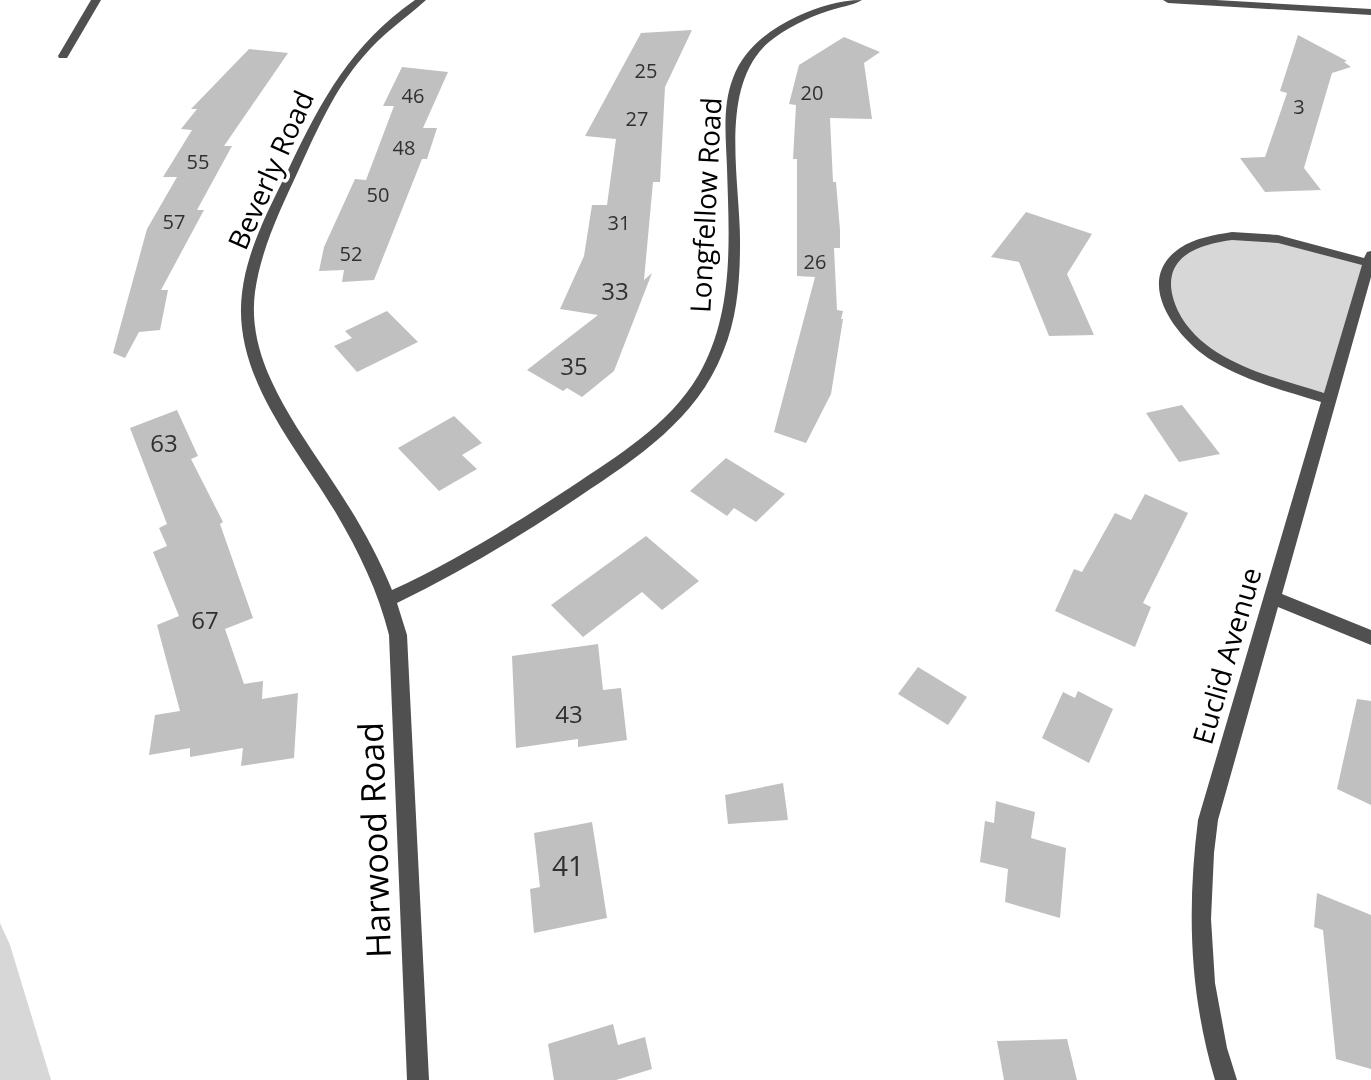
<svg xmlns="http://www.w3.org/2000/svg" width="1371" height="1080" viewBox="0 0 1371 1080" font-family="'Open Sans',sans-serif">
  <rect width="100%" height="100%" fill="#fff"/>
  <!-- green -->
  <g fill="#d7d7d7">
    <path d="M 1210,240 L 1278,240 L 1368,263 L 1328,399 L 1259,376 L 1204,349 L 1166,296 L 1169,266 Z"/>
    <path d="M 0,923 L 10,945 L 51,1080 L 0,1080 Z"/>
  </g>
  <!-- building -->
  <g fill="#c0c0c0">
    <path d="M 692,30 L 665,87 L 660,182 L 653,182 L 644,280 L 652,273 L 614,371 L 582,397 L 567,388 L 563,391 L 527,370 L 598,315 L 560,309 L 584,256 L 592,205 L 607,205 L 616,139 L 585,136 L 641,33 Z"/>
    <path d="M 1298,35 L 1347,61 L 1344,62 L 1351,67 L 1332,73 L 1304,168 L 1321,190 L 1265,192 L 1240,158 L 1265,157 L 1287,93 L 1280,91 Z"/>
    <path d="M 844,37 L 880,52 L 864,63 L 872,119 L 830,118 L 833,182 L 836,182 L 840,230 L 840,248 L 834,248 L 837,310 L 843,311 L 841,319 L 843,319 L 831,394 L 806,443 L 774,432 L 815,277 L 797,276 L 797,159 L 793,159 L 796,105 L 789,104 L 799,65 Z"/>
    <path d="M 249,49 L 288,53 L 224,146 L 232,146 L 197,210 L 204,210 L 161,290 L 168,290 L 160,330 L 139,332 L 125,358 L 113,353 L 147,229 L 177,177 L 163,177 L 192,130 L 181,129 L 197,109 L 191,109 Z"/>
    <path d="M 402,67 L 448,72 L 423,128 L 437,128 L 427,159 L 422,159 L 374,280 L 342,282 L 344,270 L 319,271 L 324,247 L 355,179 L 366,180 L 394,106 L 383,106 Z"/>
    <path d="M 1026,212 L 1092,234 L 1067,274 L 1094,335 L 1049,336 L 1019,262 L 991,257 Z"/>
    <path d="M 387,311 L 418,342 L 357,372 L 334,346 L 352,338 L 345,331 Z"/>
    <path d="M 1182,405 L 1220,454 L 1179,462 L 1146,413 Z"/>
    <path d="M 177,410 L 198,456 L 191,459 L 223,522 L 220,524 L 253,618 L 225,629 L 244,684 L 263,681 L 262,699 L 298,693 L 294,758 L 241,766 L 243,748 L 190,757 L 190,748 L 149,755 L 155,715 L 180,711 L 157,625 L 179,616 L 153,552 L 167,546 L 159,528 L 167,524 L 130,428 Z"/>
    <path d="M 454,416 L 482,443 L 462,455 L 477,469 L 439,491 L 398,448 Z"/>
    <path d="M 726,458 L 785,494 L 756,522 L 734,508 L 727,516 L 690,491 Z"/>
    <path d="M 1145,494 L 1188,513 L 1143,603 L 1151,607 L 1135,647 L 1055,611 L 1074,569 L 1082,572 L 1115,513 L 1131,520 Z"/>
    <path d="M 646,536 L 699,581 L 662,610 L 642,592 L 583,637 L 551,605 Z"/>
    <path d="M 598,644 L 603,690 L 621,688 L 627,740 L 578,747 L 578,739 L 516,748 L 512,656 Z"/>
    <path d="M 918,667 L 967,697 L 948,725 L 898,694 Z"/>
    <path d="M 1078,691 L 1113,709 L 1089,763 L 1042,738 L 1063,692 L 1075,698 Z"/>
    <path d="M 1357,699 L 1371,701 L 1371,805 L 1337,789 Z"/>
    <path d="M 783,783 L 788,820 L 728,824 L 725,795 Z"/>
    <path d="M 996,801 L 1035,812 L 1031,838 L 1066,848 L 1060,918 L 1005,902 L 1008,869 L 980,862 L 985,821 L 994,823 Z"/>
    <path d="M 592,822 L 607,918 L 534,933 L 530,889 L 540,887 L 534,833 Z"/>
    <path d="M 1317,893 L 1371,915 L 1371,1069 L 1336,1059 L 1323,930 L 1314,927 Z"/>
    <path d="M 613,1024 L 618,1045 L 645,1037 L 652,1069 L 616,1080 L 554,1080 L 548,1044 Z"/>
    <path d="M 1067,1039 L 1077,1080 L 1004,1080 L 997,1041 Z"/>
  </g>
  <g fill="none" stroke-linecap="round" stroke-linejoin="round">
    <!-- service -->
    <path fill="#505050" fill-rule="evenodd" d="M 91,0 L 101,0 L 67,58 L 59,58 L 58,56 Z"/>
    <!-- minor -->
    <g fill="#505050" fill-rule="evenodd">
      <path d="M 415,0 L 426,0 C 405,19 382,34 363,57 C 335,89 318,128 300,167 C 282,206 261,248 255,292 C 251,322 258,352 271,380 C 286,413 307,443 327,473 C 352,510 375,548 392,590 C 455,561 513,525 571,487 C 617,456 669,425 698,376 C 735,313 729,237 727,168 C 726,138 722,106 733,78 C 744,48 770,29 798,16 C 818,7 839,0 862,0 C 852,6 839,7 828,11 C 807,18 786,28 769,42 C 717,87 741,184 740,245 C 740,281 737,319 723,352 C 697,419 637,458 580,496 C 521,536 461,572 397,603 L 407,635 L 429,1080 L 407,1080 L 389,635 C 378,591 359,552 336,513 C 296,446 232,376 242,293 C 247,249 270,207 289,168 C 322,99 351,45 415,0 Z"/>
      <path d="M 1163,0 L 1216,0 L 1371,9 L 1371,15 L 1168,3 Z"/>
      <path d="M 1232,232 L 1278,235 L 1364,258 L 1367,252 L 1371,251 L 1371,277 L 1282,594 L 1371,630 L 1371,645 L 1278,607 L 1218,820 L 1214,853 L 1211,919 L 1215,983 L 1227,1048 L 1237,1080 L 1215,1080 C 1189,993 1187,909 1198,820 L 1321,402 C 1285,391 1246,381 1213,361 C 1178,340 1131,281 1180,248 C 1195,238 1214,235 1232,232 ZM 1232,240 L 1278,243 L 1362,265 L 1324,393 C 1274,377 1204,363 1178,311 C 1173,300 1169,287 1172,275 C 1178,250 1210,243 1232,240 Z"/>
    </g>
  </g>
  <g text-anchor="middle" stroke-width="7" stroke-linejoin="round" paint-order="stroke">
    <!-- far-number labels -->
    <g font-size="20" fill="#303030">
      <text x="646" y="78">25</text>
      <text x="812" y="100">20</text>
      <text x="413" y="103">46</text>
      <text x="1299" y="114">3</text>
      <text x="637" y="126">27</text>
      <text x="404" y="155">48</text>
      <text x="198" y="169">55</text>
      <text x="378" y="202">50</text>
      <text x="174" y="229">57</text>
      <text x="619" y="230">31</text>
      <text x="351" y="261">52</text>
      <text x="815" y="269">26</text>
    </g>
    <!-- number labels -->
    <g font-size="24" fill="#303030">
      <text x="615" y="300">33</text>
      <text x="574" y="375">35</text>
      <text x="164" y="452">63</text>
      <text x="205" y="629">67</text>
      <text x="569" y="723">43</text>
    </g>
    <!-- street labels -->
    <g font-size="28" fill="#000" stroke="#fff">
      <text transform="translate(271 170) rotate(-66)" y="10">Beverly Road</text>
      <text transform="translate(706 205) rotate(-87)" y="10">Longfellow Road</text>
      <text transform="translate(1227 656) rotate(-74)" y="10">Euclid Avenue</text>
    </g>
    <!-- near-number labels -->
    <g font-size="28" fill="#303030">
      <text x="568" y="876">41</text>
    </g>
    <!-- near-street labels -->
    <g font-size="34" fill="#000" stroke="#fff">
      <text transform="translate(375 840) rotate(-92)" y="12">Harwood Road</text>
    </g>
  </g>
</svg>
